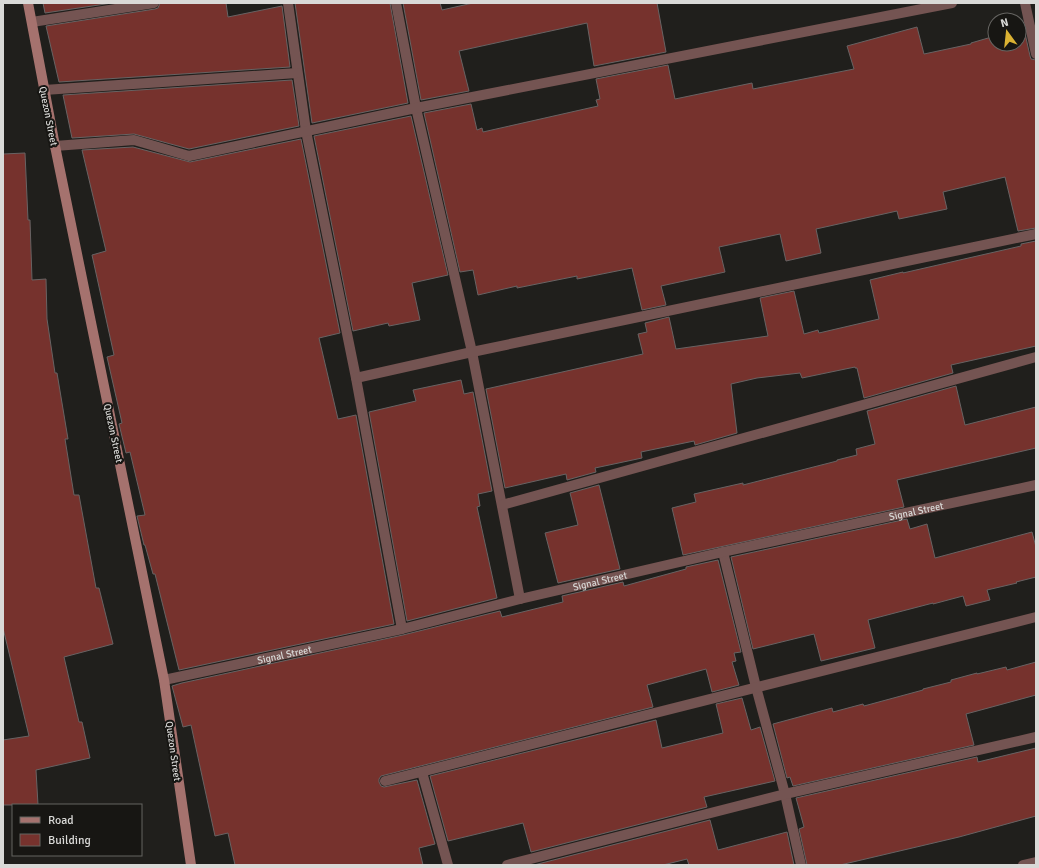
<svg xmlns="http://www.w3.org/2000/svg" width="1039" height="868" viewBox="0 0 1039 868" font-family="Signika,sans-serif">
  <rect width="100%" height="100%" fill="#201f1c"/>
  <!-- building -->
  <g fill="#76322d" stroke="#686363">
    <path d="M 43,3 L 112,3 L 45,13 Z"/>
    <path d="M 160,3 L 226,3 L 228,17 L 282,6 L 290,67 L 59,82 L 46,26 L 155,9 L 158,8 Z"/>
    <path d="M 295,3 L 390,3 L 408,103 L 312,123 Z"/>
    <path d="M 403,3 L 440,3 L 442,10 L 473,3 L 657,3 L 666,52 L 594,66 L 587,23 L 459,51 L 469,91 L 421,100 Z"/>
    <path d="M 917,27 L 924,54 L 971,44 L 971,43 L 995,36 L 995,44 L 1019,44 L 1019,30 L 1024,29 L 1030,56 L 1031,59 L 1036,60 L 1036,228 L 1018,231 L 1005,177 L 943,192 L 947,209 L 899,219 L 897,211 L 816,229 L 821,253 L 786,261 L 780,234 L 719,247 L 725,272 L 661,286 L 666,305 L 642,310 L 632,268 L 577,279 L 577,276 L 517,288 L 517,286 L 478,295 L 473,270 L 460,272 L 424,113 L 471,104 L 477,130 L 482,128 L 483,132 L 598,106 L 596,100 L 600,99 L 596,79 L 668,65 L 675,99 L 752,83 L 753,89 L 854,69 L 847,46 Z"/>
    <path d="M 292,80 L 299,126 L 189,149 L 134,134 L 72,138 L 63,95 Z"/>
    <path d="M 411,116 L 448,275 L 412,283 L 420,320 L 389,326 L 388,323 L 353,331 L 314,136 Z"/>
    <path d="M 301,139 L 340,333 L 319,338 L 338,419 L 356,415 L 394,624 L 179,670 L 155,574 L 153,574 L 145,545 L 144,545 L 137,516 L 145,515 L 130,452 L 126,453 L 119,424 L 122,423 L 107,357 L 114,355 L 92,255 L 106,251 L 82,150 L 133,147 L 190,162 Z"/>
    <path d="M 25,153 L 28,220 L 30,220 L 32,280 L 46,279 L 47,319 L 55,373 L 57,373 L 68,439 L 65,439 L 74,495 L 79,495 L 96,588 L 99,588 L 113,644 L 64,657 L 79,722 L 82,722 L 90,758 L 36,770 L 38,805 L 3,805 L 3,740 L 29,736 L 3,628 L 3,154 Z"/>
    <path d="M 1036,241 L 1036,346 L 951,365 L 953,373 L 864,398 L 857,368 L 855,368 L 855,367 L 802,378 L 800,373 L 757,378 L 731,384 L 737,433 L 695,445 L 694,441 L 641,452 L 642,458 L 595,468 L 596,472 L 567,480 L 566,474 L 505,488 L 486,389 L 643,354 L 638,334 L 647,332 L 645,323 L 669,317 L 676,349 L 768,336 L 760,298 L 794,291 L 804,334 L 818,330 L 819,333 L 879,319 L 870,280 L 903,272 L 903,273 L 1021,246 L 1021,244 Z"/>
    <path d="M 461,380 L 464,394 L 473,392 L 492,491 L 478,494 L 480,506 L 477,507 L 497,598 L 407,621 L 369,412 L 416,401 L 413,390 Z"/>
    <path d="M 956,386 L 965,425 L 1036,407 L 1036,448 L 897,480 L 904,507 L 683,555 L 672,508 L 696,502 L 694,494 L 743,483 L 743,485 L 837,461 L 837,460 L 857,455 L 856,449 L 875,444 L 867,411 Z"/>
    <path d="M 599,485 L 620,569 L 558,583 L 545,533 L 578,525 L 570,493 Z"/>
    <path d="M 907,519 L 910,529 L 927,524 L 935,558 L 1032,532 L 1036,547 L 1036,577 L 1016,582 L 1017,583 L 987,590 L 990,600 L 966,606 L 963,596 L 933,604 L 933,603 L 868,620 L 875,648 L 821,661 L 814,634 L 753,649 L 731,557 Z"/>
    <path d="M 718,560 L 741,652 L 734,653 L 736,661 L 732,662 L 739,685 L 712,692 L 706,669 L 647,685 L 653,707 L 381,776 L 379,779 L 379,782 L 381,786 L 384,787 L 417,780 L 435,844 L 419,848 L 423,865 L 235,865 L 228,833 L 215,836 L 191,725 L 183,727 L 172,686 L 182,683 L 403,635 L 500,611 L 502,617 L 563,602 L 562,596 L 623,582 L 624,586 L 686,569 L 686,567 Z"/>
    <path d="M 1036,662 L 1036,695 L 966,714 L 974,745 L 793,786 L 790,777 L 787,778 L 773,724 L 832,708 L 833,712 L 863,704 L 864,706 L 923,690 L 923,689 L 951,682 L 951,680 L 977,673 L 977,674 L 1006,667 L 1007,670 Z"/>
    <path d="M 742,698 L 751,730 L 760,727 L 775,781 L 704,797 L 707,807 L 531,852 L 523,823 L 448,841 L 430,776 L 656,720 L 662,748 L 723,733 L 716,704 Z"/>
    <path d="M 1036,748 L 1036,816 L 959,837 L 840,865 L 807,865 L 799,829 L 804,827 L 796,798 L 977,757 L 978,762 Z"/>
    <path d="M 710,820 L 718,850 L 787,832 L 794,865 L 689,865 L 687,859 L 663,865 L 534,865 Z"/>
  </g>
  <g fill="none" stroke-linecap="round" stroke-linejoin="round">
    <!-- minor -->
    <g stroke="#745452" stroke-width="10">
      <path d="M 288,3 L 306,131 L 356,378 L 402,629"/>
      <path d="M 396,3 L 416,108 L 472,352 L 520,599"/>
      <path d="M 1025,3 L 1036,54"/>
      <path d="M 32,22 L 154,3"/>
      <path d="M 44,90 L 297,73"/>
      <path d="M 55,146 L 134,140 L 189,156 L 416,108 L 952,3"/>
      <path d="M 356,378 L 472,352 L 1036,234"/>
      <path d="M 502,505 L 1036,357"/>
      <path d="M 723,552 L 756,687 L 785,794 L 801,865"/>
      <path id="s1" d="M 164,680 L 402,629 L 520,599 L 723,552 L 1036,485"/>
      <path d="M 422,772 L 448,865"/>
      <path d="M 385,781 L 1036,617"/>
      <path d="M 507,865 L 785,794 L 1036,737"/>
      <path d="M 1023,865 L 1036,862"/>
    </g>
    <!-- secondary -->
    <path stroke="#a5726e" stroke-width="10" d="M 28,3 L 55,146 L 164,680 L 191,865"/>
  </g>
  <g text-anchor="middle" stroke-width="4" stroke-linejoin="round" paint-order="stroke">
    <!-- street labels -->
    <g font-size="10" fill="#d9d9d7" stroke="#171613">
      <text transform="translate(49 116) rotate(79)" y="4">Quezon Street</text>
      <text transform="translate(114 433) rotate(78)" y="4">Quezon Street</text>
      <text dy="4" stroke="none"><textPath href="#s1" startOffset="771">Signal Street</textPath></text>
      <text dy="4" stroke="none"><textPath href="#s1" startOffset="447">Signal Street</textPath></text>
      <text dy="4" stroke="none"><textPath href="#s1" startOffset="123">Signal Street</textPath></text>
      <text transform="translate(174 751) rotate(82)" y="4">Quezon Street</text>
    </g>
  </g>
  <!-- border -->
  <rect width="1039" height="868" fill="none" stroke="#d9d9d7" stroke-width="8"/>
  <!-- legend -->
  <rect x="12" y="804" width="130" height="52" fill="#171613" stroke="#656461"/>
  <rect x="20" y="817" width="20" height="6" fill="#a5726e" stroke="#656461"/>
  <text x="48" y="824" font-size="12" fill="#d9d9d7">Road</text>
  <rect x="20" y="834" width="20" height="12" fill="#76322d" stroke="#656461"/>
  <text x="48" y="844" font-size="12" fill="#d9d9d7">Building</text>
  <!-- north arrow -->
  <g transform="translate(1007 32) rotate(345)"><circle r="19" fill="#171613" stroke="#656461"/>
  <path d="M0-3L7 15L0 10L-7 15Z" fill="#dbb233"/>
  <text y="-6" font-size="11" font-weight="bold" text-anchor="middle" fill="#d9d9d7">N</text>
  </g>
</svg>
